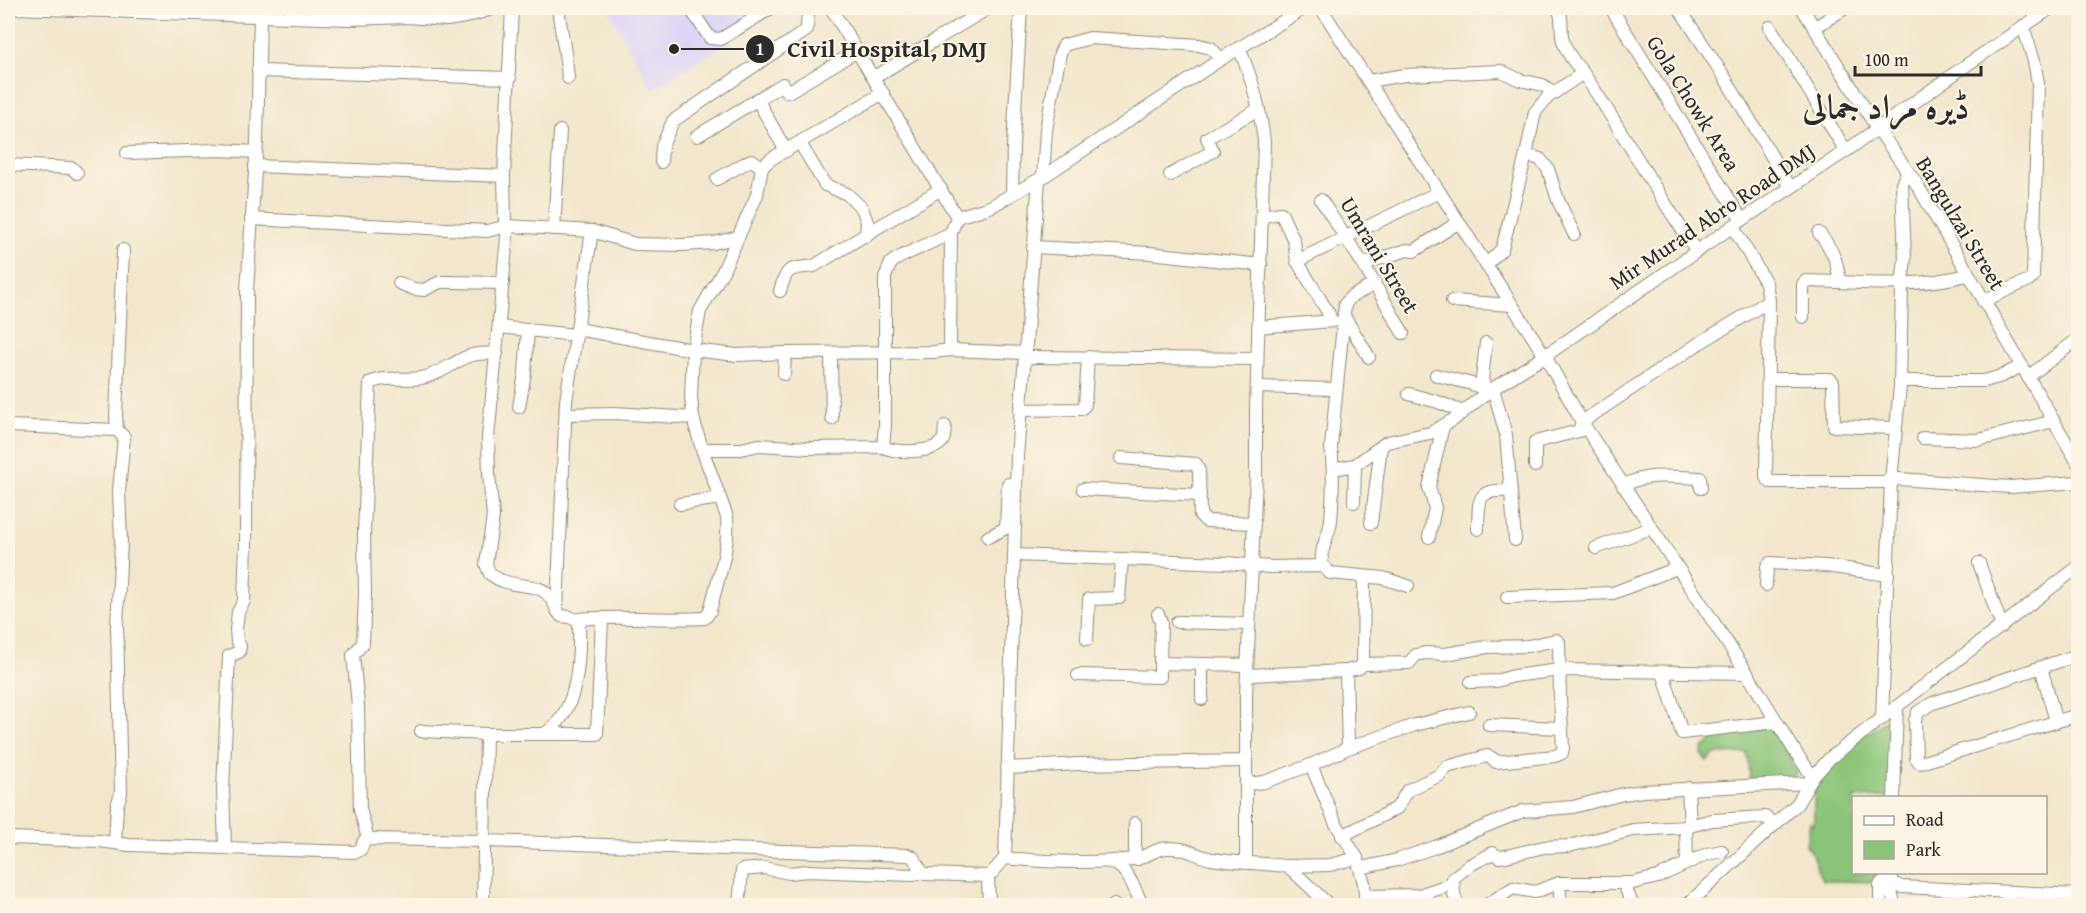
<svg xmlns="http://www.w3.org/2000/svg" width="2086" height="913" viewBox="0 0 2086 913" font-family="'Gentium Book Plus',Amiri,serif">
  <rect width="100%" height="100%" fill="#fcf5e5"/>
  <filter id="ink" filterUnits="userSpaceOnUse"><feTurbulence type="fractalNoise" baseFrequency=".0167" numOctaves="2"/><feDisplacementMap in="SourceGraphic" scale="12" xChannelSelector="R" yChannelSelector="G"/><feConvolveMatrix kernelMatrix="1 2 1 2 8 2 1 2 1" color-interpolation-filters="sRGB"/></filter>
  <filter id="wash" filterUnits="userSpaceOnUse"><feTurbulence type="fractalNoise" baseFrequency=".008" numOctaves="4" result="noise"/><feDisplacementMap in="SourceGraphic" scale="24" xChannelSelector="R" yChannelSelector="G"/><feGaussianBlur stdDeviation="1.35" result="paint"/><feColorMatrix in="noise" values="0 0 0 0 0 0 0 0 0 0 0 0 0 0 0 0 0 1.4 0 .05"/><feComposite in="paint" operator="in"/></filter>
  <g filter="url(#wash)">
    <rect width="100%" height="100%" fill="#f2e7cc"/>
    <!-- built -->
    <path fill="#ded5f5" d="M 608,8 L 783,8 L 652,90 Z"/>
    <!-- green -->
    <g fill="#8ac478" stroke="#5a7852" stroke-width="1.5">
      <path d="M 1892,716 L 1891,797 L 1854,798 L 1854,872 L 1889,873 L 1880,882 L 1822,881 L 1810,849 L 1806,845 L 1810,822 L 1814,824 L 1814,789 L 1817,777 L 1834,763 L 1834,758 Z"/>
      <path d="M 1770,727 L 1797,772 L 1787,780 L 1750,783 L 1747,753 L 1714,754 L 1707,761 L 1702,755 L 1703,748 L 1711,742 L 1708,733 Z"/>
    </g>
  </g>
  <g filter="url(#ink)">
    <g fill="none" stroke-linecap="round" stroke-linejoin="round">
      <!-- minor casing -->
      <g stroke="#8e897c" stroke-width="14">
        <g id="minor">
          <path d="M 512,8 L 504,176 L 505,222 L 508,226 L 592,231 L 635,244 L 682,245 L 714,243 L 738,237"/>
          <path d="M 558,8 C 561,31 566,54 568,78"/>
          <path d="M 690,8 L 710,38 L 721,39 L 771,8"/>
          <path d="M 831,8 L 957,217"/>
          <path d="M 1321,8 L 1545,356 L 1582,422 L 1747,673 L 1796,753 L 1813,777"/>
          <path d="M 1558,8 C 1563,17 1561,26 1562,36 C 1564,50 1574,62 1583,73"/>
          <path d="M 1611,8 L 1742,220"/>
          <path d="M 1679,8 L 1725,78 L 1790,187"/>
          <path d="M 1802,8 L 1877,128 L 1916,183 L 2078,463"/>
          <path d="M 8,11 L 16,8 L 350,19 L 408,17 L 447,20 L 465,17 L 495,8"/>
          <path d="M 1770,27 L 1846,151"/>
          <path d="M 1814,28 L 1845,8"/>
          <path d="M 1239,48 C 1252,77 1260,109 1264,141 L 1256,408 L 1256,478 L 1246,694 L 1246,863"/>
          <path d="M 258,71 L 510,78"/>
          <path d="M 874,77 C 913,55 950,30 989,8"/>
          <path d="M 1368,81 L 1405,75 L 1501,71 L 1520,80 L 1543,85 L 1554,93"/>
          <path d="M 757,99 L 786,151"/>
          <path d="M 697,136 L 783,84 L 788,92 L 857,51"/>
          <path d="M 800,143 L 825,185 L 847,194 L 862,208 L 867,222 L 866,236"/>
          <path d="M 127,153 L 219,150 L 256,152"/>
          <path d="M 1526,155 L 1540,159 L 1548,169 L 1558,200 L 1574,234"/>
          <path d="M 661,162 L 662,146 L 673,121 L 807,30 L 808,8"/>
          <path d="M 8,165 L 72,168 L 77,173"/>
          <path d="M 255,166 L 504,176"/>
          <path d="M 1170,175 L 1213,151 L 1207,138 L 1259,109"/>
          <path d="M 1043,177 L 1046,130 L 1060,53 L 1064,45 L 1090,38 L 1199,45 L 1211,48 L 1221,59"/>
          <path d="M 717,179 L 749,161 L 752,160 L 762,167"/>
          <path d="M 1012,194 L 1013,145 L 1021,8"/>
          <path d="M 1321,200 L 1363,264 L 1403,333"/>
          <path d="M 1262,216 L 1281,213 L 1294,241 L 1297,261 L 1329,314 L 1327,321"/>
          <path d="M 251,219 L 487,231 L 508,226 L 488,438 L 489,474 L 493,516 L 486,564 L 490,574 C 494,576 498,580 503,581 C 528,590 545,579 557,610"/>
          <path d="M 1733,227 L 1766,283 L 1769,301 L 1766,477 L 1770,482 L 1883,482 L 1899,479 L 2010,487 L 2078,482"/>
          <path d="M 554,229 L 560,131"/>
          <path d="M 1819,233 C 1831,247 1839,262 1839,282"/>
          <path d="M 1033,247 L 1150,253 L 1261,265"/>
          <path d="M 1297,261 L 1439,192"/>
          <path d="M 1363,264 L 1407,250 L 1414,251 L 1459,222"/>
          <path d="M 1486,265 L 1502,249 L 1526,155 L 1535,112 L 1548,97 L 1583,73 C 1623,131 1656,194 1697,251"/>
          <path d="M 399,283 L 414,289 L 424,290 L 440,282 L 449,282 L 503,283"/>
          <path d="M 780,291 C 787,266 789,269 814,266 L 941,189"/>
          <path d="M 1452,301 L 1512,305"/>
          <path d="M 1983,301 L 2029,280 L 2033,277 L 2038,83 L 2034,61 L 2023,26"/>
          <path d="M 1344,316 L 1369,357"/>
          <path d="M 1803,317 L 1803,284 L 1806,281 C 1860,282 1914,289 1967,275"/>
          <path d="M 499,327 L 575,335"/>
          <path d="M 1258,327 L 1333,321"/>
          <path d="M 577,329 L 693,350 L 737,355 L 785,353 L 934,352 L 950,350 L 1026,353"/>
          <path d="M 1486,343 L 1482,379 L 1484,386 L 1495,395 L 1506,435 L 1515,540"/>
          <path d="M 950,350 L 951,233 L 957,217 L 990,207 L 1043,177 L 1221,59 L 1305,8"/>
          <path d="M 831,354 L 832,419"/>
          <path d="M 1026,357 L 1257,359"/>
          <path d="M 784,374 L 785,353"/>
          <path d="M 1436,375 L 1472,384 L 1489,391"/>
          <path d="M 2028,377 L 2078,339"/>
          <path d="M 1768,379 L 1830,379 L 1833,382 L 1834,426 L 1895,428"/>
          <path d="M 1900,381 L 1984,381 L 2002,376 L 2021,366"/>
          <path d="M 1257,387 L 1336,389"/>
          <path d="M 1409,394 L 1438,402 L 1463,412"/>
          <path d="M 519,407 L 525,373 L 528,330"/>
          <path d="M 1020,410 L 1081,409 L 1085,405 L 1088,357"/>
          <path d="M 566,414 L 615,413 L 693,418"/>
          <path d="M 8,426 L 117,430"/>
          <path d="M 1923,438 L 1979,440 L 2054,421"/>
          <path d="M 883,447 C 895,453 935,454 943,440 C 945,436 944,431 945,426"/>
          <path d="M 702,449 L 741,449 L 759,445 L 809,448 L 883,447 L 885,425 L 885,277 L 891,263 L 898,258 L 951,233"/>
          <path d="M 1121,458 L 1196,464 L 1199,471 L 1200,515 L 1206,521 L 1254,523"/>
          <path d="M 1535,466 L 1535,442 L 1579,431 L 1582,422 L 1698,344 L 1769,301"/>
          <path d="M 1333,469 L 1355,465 L 1387,442 L 1430,433 L 1453,420 L 1489,391 L 1545,356 L 1742,220 L 1846,151 L 1968,64 L 2051,8"/>
          <path d="M 1623,486 C 1646,472 1674,477 1700,478 L 1701,488"/>
          <path d="M 1083,489 L 1200,495"/>
          <path d="M 1354,502 L 1355,465"/>
          <path d="M 680,504 L 720,498"/>
          <path d="M 1371,523 L 1381,447"/>
          <path d="M 1478,529 C 1479,498 1476,489 1511,491"/>
          <path d="M 988,537 L 1006,528 L 1008,484"/>
          <path d="M 1429,537 L 1435,508 L 1429,487 L 1443,426"/>
          <path d="M 1596,548 L 1651,528"/>
          <path d="M 1014,555 L 1227,563 L 1270,567 L 1323,566 L 1330,573 L 1383,578 L 1408,586"/>
          <path d="M 1979,563 L 2002,627"/>
          <path d="M 1323,566 C 1318,550 1330,535 1331,520 C 1333,495 1334,471 1331,447 L 1345,304 L 1351,297 L 1375,284"/>
          <path d="M 1766,585 L 1767,567 L 1770,563 L 1826,566 L 1888,575"/>
          <path d="M 1507,597 L 1613,593 L 1677,568"/>
          <path d="M 1158,614 L 1161,622 L 1160,663"/>
          <path d="M 576,620 C 585,617 595,618 604,618 C 638,617 672,620 705,618 L 710,611 C 717,580 730,549 727,517 L 702,449 L 693,418 L 691,397 L 693,350 L 700,311 L 723,271 L 757,195 L 762,167 L 771,159 L 883,93"/>
          <path d="M 1177,622 L 1249,624"/>
          <path d="M 1087,639 L 1089,599 L 1119,598 L 1122,560"/>
          <path d="M 2078,655 L 1933,703 L 1918,712 L 1915,721 L 1916,758 L 1920,763 L 2078,715"/>
          <path d="M 1202,664 L 1202,699"/>
          <path d="M 2041,667 L 2056,722"/>
          <path d="M 1346,671 L 1348,748"/>
          <path d="M 1663,673 L 1682,733 L 1776,722"/>
          <path d="M 1078,675 L 1160,677 L 1160,663 L 1247,665"/>
          <path d="M 1247,675 L 1346,671 L 1359,668 L 1363,664 L 1364,577"/>
          <path d="M 1471,682 L 1496,681 L 1514,676 L 1559,670 L 1747,673"/>
          <path d="M 1882,719 L 1891,481 L 1900,386 L 1902,285 L 1905,259 L 1902,184 L 1907,172"/>
          <path d="M 1489,725 L 1562,728"/>
          <path d="M 421,731 L 486,734 L 597,734 L 602,618"/>
          <path d="M 544,734 C 579,713 580,659 579,622 L 570,617 L 561,616 L 557,610 L 566,401 L 592,231"/>
          <path d="M 1311,765 L 1335,822 L 1357,858 L 1364,883 L 1366,906"/>
          <path d="M 1007,768 L 1079,764 L 1246,761"/>
          <path d="M 1247,784 L 1264,782 L 1311,765 L 1348,748 L 1415,725 L 1469,712"/>
          <path d="M 1688,788 L 1690,826"/>
          <path d="M 1894,798 L 1897,707"/>
          <path d="M 1135,823 L 1135,851 L 1138,859"/>
          <path d="M 1686,827 L 1687,863"/>
          <path d="M 1342,836 L 1397,808 L 1408,790 L 1440,775 L 1447,767 L 1487,756 L 1492,758 L 1496,762 L 1555,756 L 1562,753 L 1563,748 L 1560,699 L 1559,642 L 1556,640 L 1528,646 L 1487,647 L 1445,654 L 1425,653 L 1416,655 L 1409,663 L 1363,664"/>
          <path d="M 8,838 L 100,841 L 129,845 L 356,852 L 361,849 L 364,841 L 368,839 L 485,841 L 908,855 L 913,857 L 922,872 L 925,874 L 988,876 L 992,873 L 1005,858 L 1017,457 L 1039,180"/>
          <path d="M 368,839 L 360,809 L 358,705 L 353,655 L 363,643 L 365,594 L 364,534 L 370,383 C 385,375 405,381 421,378 C 438,375 450,365 464,358 C 474,353 486,353 497,354"/>
          <path d="M 115,843 L 117,806 L 121,793 L 117,626 L 121,541 L 119,491 L 124,437 L 117,430 L 116,415 L 123,250"/>
          <path d="M 225,847 L 223,790 L 229,656 L 239,652 L 240,646 L 237,641 L 236,630 L 238,612 L 244,601 L 246,543 L 247,290 L 257,142 L 260,15"/>
          <path d="M 1005,858 C 1047,862 1092,864 1134,859 C 1146,858 1155,848 1168,848 C 1188,847 1195,856 1212,859 C 1236,863 1261,863 1285,866 L 1292,870 L 1330,906"/>
          <path d="M 1109,862 C 1127,864 1135,891 1143,906"/>
          <path d="M 1285,866 L 1330,865 L 1357,858"/>
          <path d="M 1361,868 L 1397,860 L 1435,847 L 1523,811 L 1573,807 L 1623,794 L 1643,791 L 1809,783"/>
          <path d="M 1892,872 C 1892,884 1889,895 1896,906"/>
          <path d="M 988,876 L 989,906"/>
          <path d="M 1559,883 L 1561,906"/>
          <path d="M 1624,884 L 1633,906"/>
          <path d="M 2007,892 L 2007,906"/>
          <path d="M 1365,896 L 1419,895 L 1449,885 L 1453,882"/>
          <path d="M 483,906 L 486,734"/>
          <path d="M 739,906 L 742,870 L 764,868 L 789,873 L 808,871 L 913,875 L 922,872"/>
          <path d="M 1114,906 L 1114,905"/>
          <path d="M 1458,906 L 1454,894 L 1453,878 L 1470,865 L 1493,853 L 1499,857 L 1506,856 L 1544,847 L 1569,846 L 1633,830 L 1686,827 L 1712,820 L 1765,817 L 1775,824"/>
          <path d="M 1485,906 L 1513,888 L 1535,892 L 1559,883 L 1633,883 L 1658,877 L 1707,854 L 1722,851"/>
          <path d="M 1686,906 L 1797,804 L 1813,777 L 1830,758 L 2078,567"/>
          <path d="M 1880,906 L 1880,886 L 1881,883 C 1889,879 1894,883 1901,887 L 2078,895"/>
        </g>
      </g>
      <!-- minor -->
      <use href="#minor" stroke="#fff" stroke-width="12"/>
    </g>
  </g>
  <g text-anchor="middle" stroke-width="4.5" stroke-linejoin="round" paint-order="stroke">
    <!-- street labels -->
    <g font-size="22" fill="#2b2b2b" stroke="#fcf5e5">
      <text transform="translate(1694 103) rotate(58)" y="8">Gola Chowk Area</text>
      <text transform="translate(1712 216) rotate(-34)" y="8">Mir Murad Abro Road DMJ</text>
      <text transform="translate(1961 223) rotate(59)" y="8">Bangulzai Street</text>
      <text transform="translate(1380 255) rotate(59)" y="8">Umrani Street</text>
    </g>
    <!-- town labels -->
    <g font-size="34" font-weight="bold" fill="#2b2b2b" stroke="#fcf5e5">
      <text x="1886" y="118">ڈیرہ مراد جمالی</text>
    </g>
  </g>
  <!-- callouts -->
  <path fill="none" stroke="#2b2b2b" stroke-width="2" d="M674 49L760 49"/>
  <g fill="#2b2b2b" stroke="#fcf5e5" stroke-width="2">
    <circle cx="674" cy="49" r="6"/>
    <circle cx="760" cy="49" r="15"/>
  </g>
  <g font-size="18" text-anchor="middle" font-weight="bold" fill="#fff">
    <text x="760" y="55">1</text>
  </g>
  <g font-size="24" text-anchor="middle" font-weight="bold" fill="#2b2b2b" stroke="#fcf5e5" stroke-width="4.5" stroke-linejoin="round" paint-order="stroke">
    <text x="887" y="57">Civil Hospital, DMJ</text>
  </g>
  <!-- margin -->
  <rect width="2086" height="913" fill="none" stroke="#fcf5e5" stroke-width="30"/>
  <!-- legend -->
  <rect x="1852" y="796" width="195" height="78" fill="#fcf5e5" stroke="#a8a49b" stroke-width="1.5"/>
  <rect x="1864" y="816" width="30" height="9" fill="#ffffff" stroke="#a8a49b" stroke-width="1.5"/>
  <text x="1906" y="826" font-size="18" fill="#2b2b2b">Road</text>
  <rect x="1864" y="841" width="30" height="18" fill="#8ac478" stroke="#a8a49b" stroke-width="1.5"/>
  <text x="1906" y="856" font-size="18" fill="#2b2b2b">Park</text>
  <!-- scale -->
  <path d="M1855 66v9h126v-9" fill="none" stroke="#2b2b2b" stroke-width="3"/>
  <text x="1864" y="66" font-size="18" fill="#2b2b2b" stroke="#fcf5e5" stroke-width="4.5" paint-order="stroke">100 m</text>
</svg>
